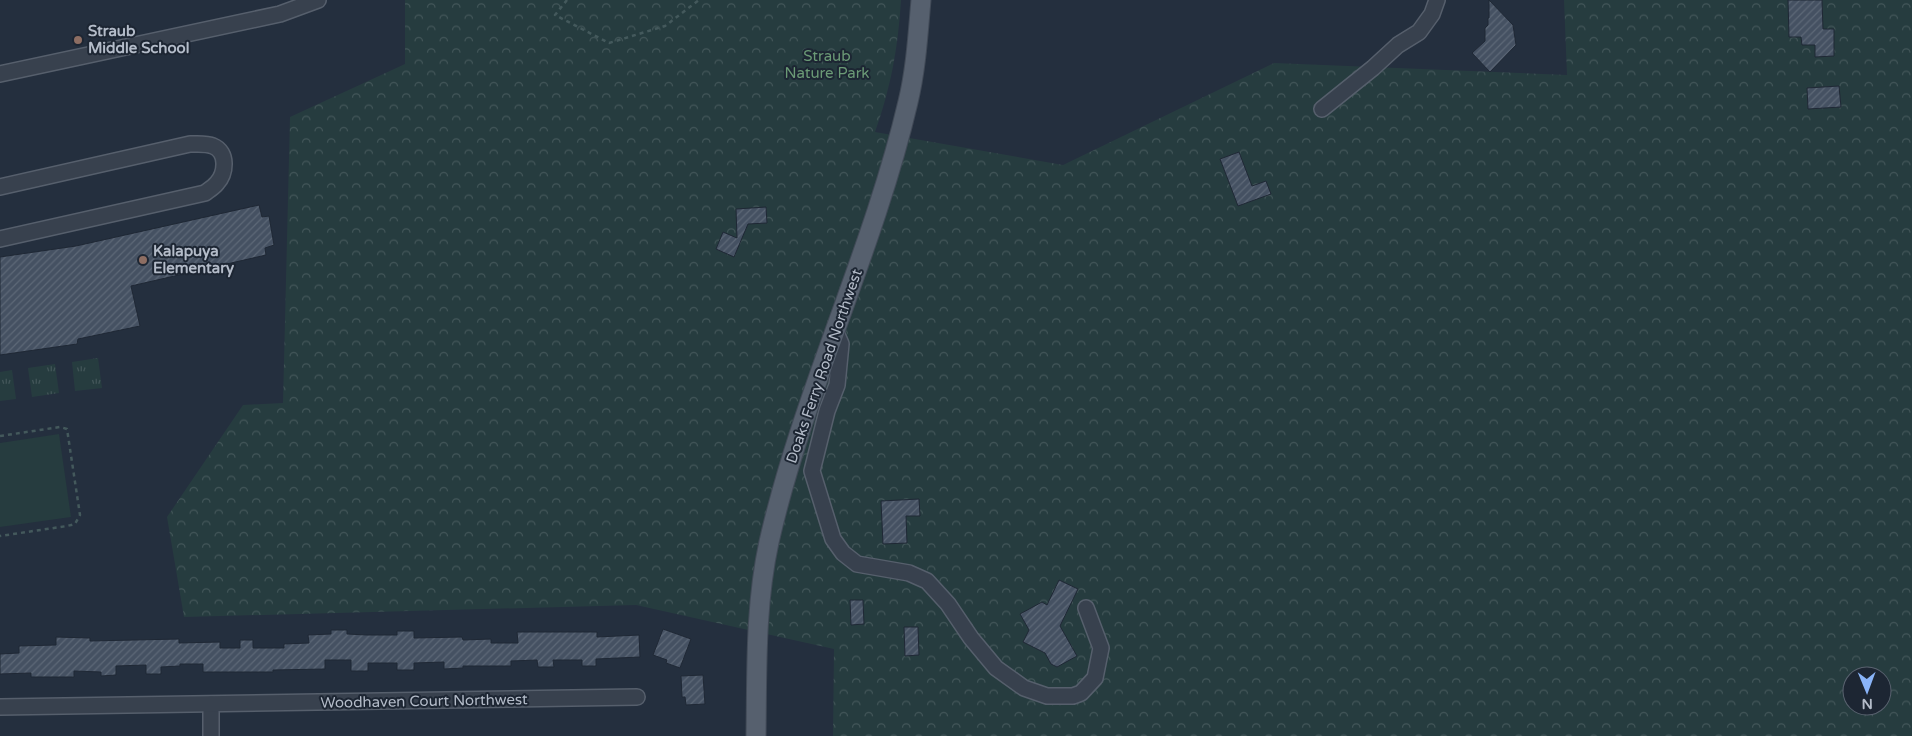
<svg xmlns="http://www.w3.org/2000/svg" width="1912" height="736" viewBox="0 0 1912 736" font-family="'Varela Round',sans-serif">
  <defs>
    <pattern id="grass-tufts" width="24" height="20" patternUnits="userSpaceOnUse" patternTransform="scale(1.25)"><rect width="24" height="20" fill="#263c3f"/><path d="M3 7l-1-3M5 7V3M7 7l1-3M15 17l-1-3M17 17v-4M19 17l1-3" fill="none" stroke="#435659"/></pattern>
    <pattern id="forest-crowns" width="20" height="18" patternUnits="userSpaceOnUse" patternTransform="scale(1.25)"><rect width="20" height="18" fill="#263c3f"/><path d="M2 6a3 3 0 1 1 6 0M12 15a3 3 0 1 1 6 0" fill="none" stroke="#435659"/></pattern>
    <pattern id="building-hatch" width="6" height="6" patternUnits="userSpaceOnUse" patternTransform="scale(1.25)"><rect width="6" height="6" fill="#455162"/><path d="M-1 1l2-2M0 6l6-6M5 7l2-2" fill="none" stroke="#5d6877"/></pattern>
  </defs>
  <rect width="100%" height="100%" fill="#242f3e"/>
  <!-- grass -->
  <g fill="url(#grass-tufts)">
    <path d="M 98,358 L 102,388 L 75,391 L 72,362 Z"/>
    <path d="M 55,364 L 59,393 L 32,397 L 28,368 Z"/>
    <path d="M 12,370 L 16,399 L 0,401 L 0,372 Z"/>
  </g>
  <!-- forest -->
  <path fill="url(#forest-crowns)" fill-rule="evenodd" d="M 405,0 L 901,0 C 898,48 891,87 875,132 L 1063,165 L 1274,63 L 1567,75 L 1564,0 L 1912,0 L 1912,736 L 833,736 L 834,649 L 636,605 L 184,617 L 167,517 L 243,405 L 283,403 L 290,117 L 405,64 ZM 1852,676 L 1882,676 L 1882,706 L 1852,706 Z"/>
  <!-- pitch -->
  <path fill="#263c3f" d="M 59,434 L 71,517 L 0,527 L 0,443 Z"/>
  <!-- building -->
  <g fill="url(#building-hatch)" stroke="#1f2835">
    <path d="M 1489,0 L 1513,25 L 1516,45 L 1490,72 L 1472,53 L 1485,41 L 1485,28 L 1488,25 L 1488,18 L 1489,18 Z"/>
    <path d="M 1788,0 L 1822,0 L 1823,29 L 1834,29 L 1834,56 L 1815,57 L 1815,45 L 1802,45 L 1801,37 L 1789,37 Z"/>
    <path d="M 1839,86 L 1841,107 L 1808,109 L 1807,88 Z"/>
    <path d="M 1239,152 L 1252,186 L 1266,181 L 1271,194 L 1238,206 L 1220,159 Z"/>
    <path d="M 259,205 L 262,217 L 269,216 L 274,245 L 265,248 L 266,255 L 131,286 L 140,326 L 78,339 L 77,344 L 0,355 L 0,257 L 76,246 Z"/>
    <path d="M 766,207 L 767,223 L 748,224 L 734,257 L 716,249 L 723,232 L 737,238 L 736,209 Z"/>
    <path d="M 919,499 L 920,516 L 906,516 L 907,543 L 883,544 L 881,501 Z"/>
    <path d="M 1059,580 L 1078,589 L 1060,626 L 1077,656 L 1057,667 L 1051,664 L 1045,653 L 1023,642 L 1029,630 L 1020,614 L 1042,602 L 1047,605 Z"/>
    <path d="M 850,600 L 863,600 L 864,624 L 851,625 Z"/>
    <path d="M 904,627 L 918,627 L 919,655 L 905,656 Z"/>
    <path d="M 663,629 L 691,639 L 680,668 L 666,663 L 667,660 L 653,655 Z"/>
    <path d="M 331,630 L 347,630 L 347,634 L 367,635 L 397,635 L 397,631 L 414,631 L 414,638 L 462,637 L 463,640 L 491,639 L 491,643 L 518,643 L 517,632 L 597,632 L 597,637 L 639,635 L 640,657 L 596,659 L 596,666 L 582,666 L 582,660 L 553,660 L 554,667 L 538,667 L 537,660 L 511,661 L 511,666 L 463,666 L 463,668 L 444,669 L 444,662 L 414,663 L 414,670 L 397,670 L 397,663 L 368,663 L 368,671 L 351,671 L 351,660 L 325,660 L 325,669 L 273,670 L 273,672 L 203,672 L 203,664 L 180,664 L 180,666 L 161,667 L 161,674 L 146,674 L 146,665 L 116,666 L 116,675 L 101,676 L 101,672 L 74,671 L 74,677 L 31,677 L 31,673 L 0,674 L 0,654 L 19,653 L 19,646 L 56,645 L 56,637 L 90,638 L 90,641 L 179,639 L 179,643 L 220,642 L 220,648 L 240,648 L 240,640 L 253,640 L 253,648 L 284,648 L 284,644 L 309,643 L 308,635 L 331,634 Z"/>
    <path d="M 703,675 L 705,704 L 686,705 L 685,697 L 682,697 L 681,676 Z"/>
  </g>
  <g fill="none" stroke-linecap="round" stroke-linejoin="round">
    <!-- minor casing -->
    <g stroke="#565f6c" stroke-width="18">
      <g id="minor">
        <path d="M 0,74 L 280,14 L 318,0"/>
        <path d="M 1322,109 L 1373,68 L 1398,45 L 1419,32 L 1432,14 L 1437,0"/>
        <path d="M 0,187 L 190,144 C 198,144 206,143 213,146 C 228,152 226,173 217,183 C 214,187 209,190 205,193 L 0,239"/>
        <path d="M 835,330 L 841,344 L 837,385 L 827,411 L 812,471 L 833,539 L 843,553 L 857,564 L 909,573 L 927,581 L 948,604 L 971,638 L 996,668 L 1024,688 L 1047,696 L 1073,696 L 1081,693 L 1095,678 L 1101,648 L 1086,608"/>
        <path d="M 211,704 L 211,736"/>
        <path d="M 0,707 L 637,697"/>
      </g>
    </g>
    <!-- major casing -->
    <g stroke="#414a57" stroke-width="21">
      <path id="major" d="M 756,736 C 757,671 755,606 769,542 C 803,392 873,252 908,102 C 916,69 918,34 921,0"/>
    </g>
    <!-- path -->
    <g stroke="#44595c" stroke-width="2.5" stroke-dasharray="4 4" stroke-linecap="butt">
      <path d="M 567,0 L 555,15 L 609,43 L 665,26 L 699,0"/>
      <path d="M 0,436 L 60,427 L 67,429 L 80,515 L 75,524 L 67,526 L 0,536"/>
    </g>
    <!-- minor -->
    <use href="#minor" stroke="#38414e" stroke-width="15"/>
    <!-- major -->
    <use href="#major" stroke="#56606e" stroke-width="19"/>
  </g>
  <!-- markers -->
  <g fill="#8d6e63" stroke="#1d2633" stroke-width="2">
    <circle cx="78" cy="40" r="5"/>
    <circle cx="143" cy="260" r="5"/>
  </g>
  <g text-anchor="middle" stroke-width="4" stroke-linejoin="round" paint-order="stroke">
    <!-- poi labels -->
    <g font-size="15" font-weight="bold" fill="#b4bcc9" stroke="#1d2633" text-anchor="start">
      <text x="88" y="36">Straub<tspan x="88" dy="17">Middle School</tspan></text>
      <text x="153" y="256">Kalapuya<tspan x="153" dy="17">Elementary</tspan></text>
    </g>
    <!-- park labels -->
    <g font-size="15" fill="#6b9a76" stroke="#1d2633">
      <text x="827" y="61">Straub<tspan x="827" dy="17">Nature Park</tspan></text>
    </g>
    <!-- street labels -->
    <g font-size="15" fill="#b4bcc9" stroke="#1d2633">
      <text transform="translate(824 366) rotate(-71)" y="5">Doaks Ferry Road Northwest</text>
      <text transform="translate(424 701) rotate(-1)" y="5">Woodhaven Court Northwest</text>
    </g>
  </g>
  <!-- north arrow -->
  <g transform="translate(1867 691) rotate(179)"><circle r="24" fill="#1d2633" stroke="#59626f"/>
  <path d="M0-4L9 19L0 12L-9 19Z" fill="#8ab4f8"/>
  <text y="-8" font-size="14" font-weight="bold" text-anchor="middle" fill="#b4bcc9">N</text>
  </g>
</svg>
